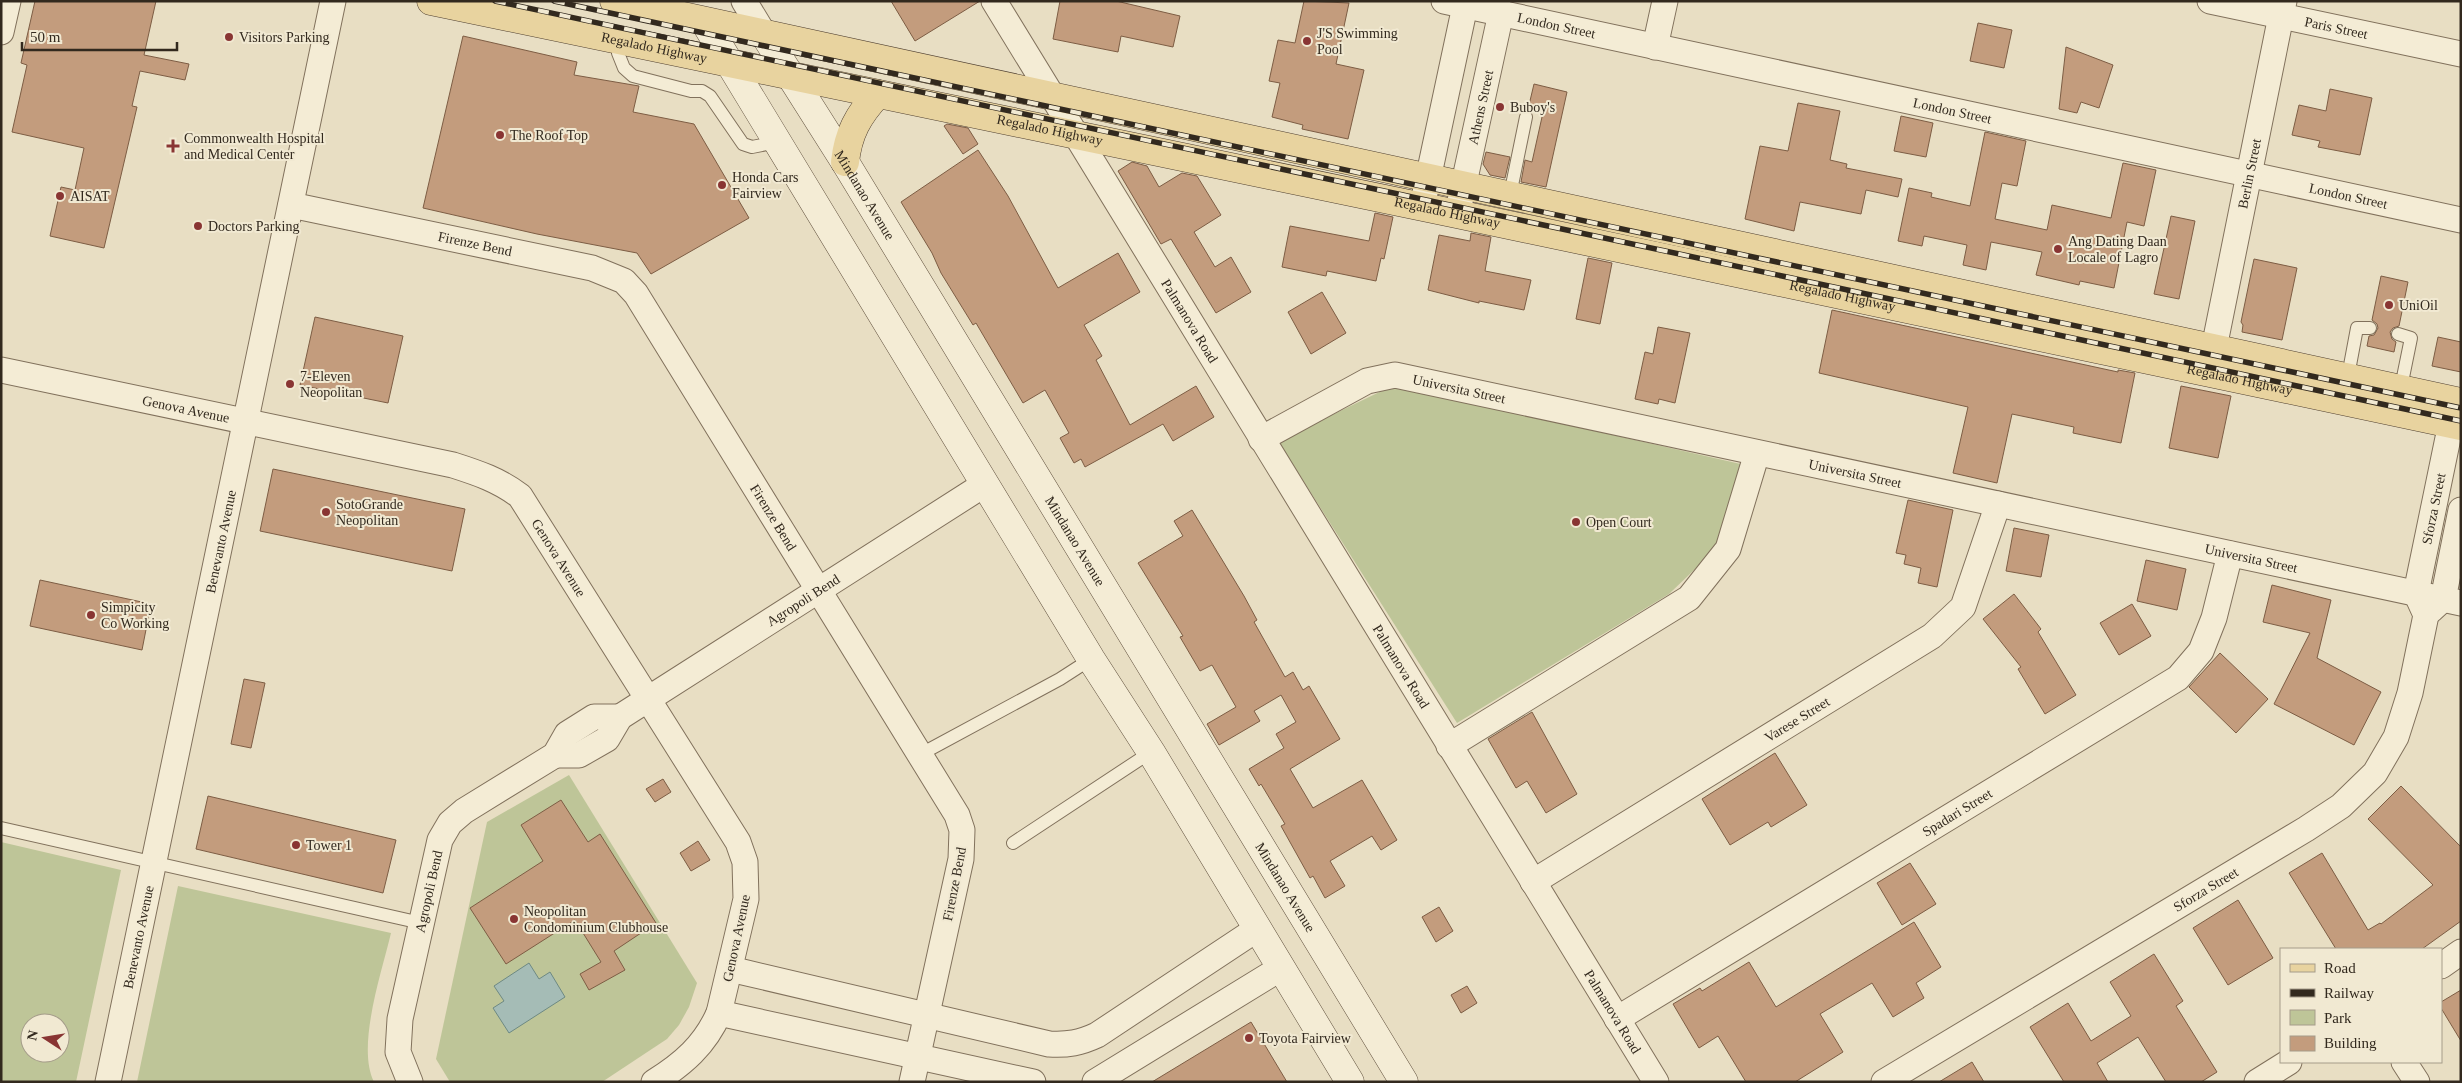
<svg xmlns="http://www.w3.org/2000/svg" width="2462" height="1083" viewBox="0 0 2462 1083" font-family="'Times New Roman',serif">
  <rect width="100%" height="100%" fill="#e8dec3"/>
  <!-- green -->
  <g fill="#bec598" fill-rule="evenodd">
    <path d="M 1394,385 L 1745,465 L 1718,547 L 1669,594 L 1457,723 L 1278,441 Z"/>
    <path d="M 569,775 L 697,983 L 689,1007 L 679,1025 L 667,1039 L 602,1082 L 450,1082 L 436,1059 L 487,822 Z"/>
    <path d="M 1,842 L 121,870 L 76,1082 L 1,1082 ZM 30,1023 L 60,1023 L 60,1053 L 30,1053 Z"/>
    <path d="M 178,886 L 391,933 C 382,972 356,1046 374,1082 L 137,1082 Z"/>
  </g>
  <!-- water -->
  <path fill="#a5bcb6" stroke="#6d8983" d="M 529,963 L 539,979 L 550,972 L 565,997 L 509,1033 L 493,1008 L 504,1001 L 494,986 Z"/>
  <!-- building -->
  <g fill="#c39c7d" stroke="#7d5d44">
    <path d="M 35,1 L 156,1 L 144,55 L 189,64 L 185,80 L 140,71 L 132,106 L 137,107 L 104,248 L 50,236 L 61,187 L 75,190 L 84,148 L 12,132 L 27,65 L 21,63 Z"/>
    <path d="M 891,1 L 980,1 L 915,41 Z"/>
    <path d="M 1060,1 L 1116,1 L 1180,16 L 1173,47 L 1121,36 L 1118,52 L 1053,39 Z"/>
    <path d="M 1304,1 L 1349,3 L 1336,64 L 1364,70 L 1348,139 L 1302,129 L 1303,125 L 1272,117 L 1280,83 L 1269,81 L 1278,40 L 1295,43 Z"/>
    <path d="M 1978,23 L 2012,30 L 2004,68 L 1970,61 Z"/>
    <path d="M 463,36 L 577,62 L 574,75 L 639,86 L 633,112 L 694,124 L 749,218 L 651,274 L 637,253 L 537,234 L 423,208 Z"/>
    <path d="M 2066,47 L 2113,65 L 2099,108 L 2081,102 L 2077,113 L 2059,109 Z"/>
    <path d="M 1534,84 L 1567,92 L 1546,187 L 1521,182 L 1525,160 L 1532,162 L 1544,108 L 1529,105 Z"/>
    <path d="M 2330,89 L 2372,98 L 2360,155 L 2318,147 L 2320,141 L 2292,135 L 2299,105 L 2326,111 Z"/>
    <path d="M 1798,103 L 1840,111 L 1830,160 L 1847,164 L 1846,168 L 1902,179 L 1898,197 L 1866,190 L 1861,214 L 1800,202 L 1794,231 L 1745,219 L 1760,146 L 1788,151 Z"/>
    <path d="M 1901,116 L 1933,123 L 1926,157 L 1894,151 Z"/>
    <path d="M 947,124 L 968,128 L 978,144 L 963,154 L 944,126 Z"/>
    <path d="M 1985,132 L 2026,141 L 2017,186 L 2002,183 L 1995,219 L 2047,230 L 2052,205 L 2111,218 L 2123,163 L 2156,170 L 2144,226 L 2127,222 L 2114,288 L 2080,281 L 2079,285 L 2036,275 L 2042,252 L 1991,242 L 1986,270 L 1963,265 L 1967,245 L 1924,236 L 1922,246 L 1898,241 L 1909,188 L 1932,193 L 1931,197 L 1970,206 Z"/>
    <path d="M 978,150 L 1008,196 L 1058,288 L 1118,253 L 1140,292 L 1084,325 L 1102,356 L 1096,360 L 1130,425 L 1196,386 L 1214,417 L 1173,441 L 1163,424 L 1085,467 L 1081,459 L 1074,463 L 1060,438 L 1069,433 L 1045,390 L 1023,403 L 976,323 L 973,325 L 941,273 L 932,253 L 901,202 Z"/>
    <path d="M 1486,152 L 1510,157 L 1505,178 L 1490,175 L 1483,164 Z"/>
    <path d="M 1132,162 L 1147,166 L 1159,187 L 1182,173 L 1197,176 L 1221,215 L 1194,232 L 1215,267 L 1231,257 L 1251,292 L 1216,313 L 1171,239 L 1161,244 L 1118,171 Z"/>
    <path d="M 1375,213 L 1393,217 L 1384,259 L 1381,258 L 1376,281 L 1327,271 L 1326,276 L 1282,267 L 1290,226 L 1369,241 Z"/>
    <path d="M 2171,216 L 2195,221 L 2179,299 L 2154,294 Z"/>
    <path d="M 1471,233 L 1491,237 L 1485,271 L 1531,280 L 1524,310 L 1479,301 L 1479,303 L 1428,290 L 1439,235 L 1470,241 Z"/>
    <path d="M 1588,258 L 1612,263 L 1600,324 L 1576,319 Z"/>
    <path d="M 2254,259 L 2297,268 L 2282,340 L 2242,332 L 2243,325 L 2241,322 Z"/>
    <path d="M 2381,276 L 2408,282 L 2399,326 L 2393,328 L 2390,332 L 2392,339 L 2396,342 L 2394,352 L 2367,346 L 2369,336 L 2374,335 L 2378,328 L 2377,324 L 2372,320 Z"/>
    <path d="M 1322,292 L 1346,333 L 1311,354 L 1288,312 Z"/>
    <path d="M 1832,310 L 2118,372 L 2118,370 L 2135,373 L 2121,443 L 2073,433 L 2074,427 L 2012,414 L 1997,483 L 1953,473 L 1968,407 L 1819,373 Z"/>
    <path d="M 315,317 L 403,336 L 388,403 L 300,385 Z"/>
    <path d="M 1658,327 L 1690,333 L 1675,403 L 1659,399 L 1658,404 L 1635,399 L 1645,352 L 1653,354 Z"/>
    <path d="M 2438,337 L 2461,342 L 2461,372 L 2432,366 Z"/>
    <path d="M 2181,386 L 2231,396 L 2218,458 L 2169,448 Z"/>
    <path d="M 273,469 L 465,509 L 452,571 L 260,531 Z"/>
    <path d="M 1908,500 L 1953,510 L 1937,587 L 1918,583 L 1921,568 L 1904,564 L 1906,555 L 1896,553 Z"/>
    <path d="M 1192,510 L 1244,596 L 1257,620 L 1254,622 L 1285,677 L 1293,672 L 1303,690 L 1309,686 L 1340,739 L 1290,769 L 1313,808 L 1362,780 L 1397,840 L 1381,850 L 1372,836 L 1330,861 L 1345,886 L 1325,898 L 1313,876 L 1310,878 L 1281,826 L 1285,824 L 1261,784 L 1259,786 L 1249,769 L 1284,748 L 1276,734 L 1296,722 L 1281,695 L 1254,711 L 1260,721 L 1219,745 L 1207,724 L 1236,707 L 1212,665 L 1200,671 L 1180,637 L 1183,636 L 1138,563 L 1183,536 L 1174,521 Z"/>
    <path d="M 2014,528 L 2049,535 L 2041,577 L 2006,571 Z"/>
    <path d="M 2146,560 L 2186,569 L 2177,610 L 2137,601 Z"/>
    <path d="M 40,580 L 151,604 L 142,650 L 30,626 Z"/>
    <path d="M 2272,585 L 2331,600 L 2317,658 L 2381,692 L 2354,745 L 2274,704 L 2310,633 L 2263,622 Z"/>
    <path d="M 2014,594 L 2041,629 L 2038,632 L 2076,695 L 2045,714 L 2018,669 L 2021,667 L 1983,619 Z"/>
    <path d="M 2132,604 L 2151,636 L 2119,655 L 2100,623 Z"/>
    <path d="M 2220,653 L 2268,699 L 2236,733 L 2189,687 Z"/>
    <path d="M 244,679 L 265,683 L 251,748 L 231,744 Z"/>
    <path d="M 1532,712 L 1577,794 L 1546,813 L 1527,781 L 1516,788 L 1488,739 Z"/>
    <path d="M 1775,753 L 1807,805 L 1771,827 L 1768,822 L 1730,845 L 1702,799 Z"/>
    <path d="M 663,779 L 671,792 L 655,802 L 646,789 Z"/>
    <path d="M 2401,786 L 2461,847 L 2461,921 L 2422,949 L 2336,949 L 2289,873 L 2322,853 L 2368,930 L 2380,923 L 2381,924 L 2433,885 L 2368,819 Z"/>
    <path d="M 208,796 L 396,840 L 383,893 L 196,849 Z"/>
    <path d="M 561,800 L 588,842 L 600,834 L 656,923 L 614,951 L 625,970 L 589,990 L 580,974 L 601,962 L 575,920 L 506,964 L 470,908 L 543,861 L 521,825 Z"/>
    <path d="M 698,841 L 710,860 L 691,871 L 680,853 Z"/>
    <path d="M 1910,863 L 1936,904 L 1902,925 L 1877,883 Z"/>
    <path d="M 2238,900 L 2273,958 L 2228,985 L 2193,928 Z"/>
    <path d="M 1439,907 L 1453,931 L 1436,942 L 1422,917 Z"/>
    <path d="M 1914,922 L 1941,967 L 1916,983 L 1924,998 L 1893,1017 L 1872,983 L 1820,1014 L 1843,1052 L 1795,1082 L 1746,1082 L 1718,1036 L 1699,1048 L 1673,1004 L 1700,988 L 1702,991 L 1749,962 L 1776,1007 Z"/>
    <path d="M 2154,954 L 2183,1001 L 2176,1006 L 2217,1072 L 2201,1082 L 2166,1082 L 2138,1037 L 2097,1063 L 2108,1082 L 2064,1082 L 2030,1027 L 2068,1003 L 2091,1041 L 2131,1016 L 2110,982 Z"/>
    <path d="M 1467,986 L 1477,1003 L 1461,1013 L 1451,995 Z"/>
    <path d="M 2461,990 L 2461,1041 L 2441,1008 L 2441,1002 Z"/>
    <path d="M 1251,1022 L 1287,1082 L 1152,1082 Z"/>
    <path d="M 1972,1062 L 1984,1082 L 1939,1082 Z"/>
  </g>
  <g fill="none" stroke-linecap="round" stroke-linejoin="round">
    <!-- service casing -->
    <g stroke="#81715c" stroke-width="14">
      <g id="service">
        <path d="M 619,40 L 618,53 L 624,68 L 633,76 L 691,91 L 702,91 L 710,96 L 743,144 L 752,147 L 777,142"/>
        <path d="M 1510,195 L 1526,117"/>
        <path d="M 2398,334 L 2411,338 L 2400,392"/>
        <path d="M 2348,376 L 2357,328 L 2370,328"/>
        <path d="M 921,754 L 1060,679 L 1091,659"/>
        <path d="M 1,828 L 421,923"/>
        <path d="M 1013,843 L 1151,752"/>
      </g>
    </g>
    <!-- minor casing -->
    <g stroke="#81715c" stroke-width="27">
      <g id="minor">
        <path d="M 744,1 L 764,34"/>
        <path id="s1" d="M 994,1 L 1656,1082"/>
        <path id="s2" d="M 1444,1 L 2461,220"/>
        <path id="s3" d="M 2210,1 L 2461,54"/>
        <path d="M 1,32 L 8,1"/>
        <path d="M 1655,47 L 1665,1"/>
        <path id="s4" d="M 291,205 L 592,268 L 624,281 L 636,294 L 957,815 L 962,830 L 961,859 L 912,1082"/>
        <path id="s5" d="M 1459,206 L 1501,13 L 1496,1"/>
        <path d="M 1422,207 L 1465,6 L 1469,1"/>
        <path id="s6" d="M 2214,348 L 2284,1"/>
        <path id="s7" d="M 1,370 L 453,465 C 478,473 499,480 520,496 L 738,842 L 745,862 L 746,899 L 719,1013 C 705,1045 683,1064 654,1082"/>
        <path id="s8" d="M 1261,439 L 1367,381 L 1395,375 L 2461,603"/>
        <path d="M 2431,610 L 2443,599 L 2461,510"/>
        <path d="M 1449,746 L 1689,598 L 1728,549 L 1757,453"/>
        <path id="s9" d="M 555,755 L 579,755 L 607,739 L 620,717 L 985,484"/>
        <path id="s10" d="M 1533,882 L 1932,636 L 1963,607 L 1998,504"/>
        <path d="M 2441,966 L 2461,952"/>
        <path d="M 730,969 L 1049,1044 C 1068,1045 1080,1043 1097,1035 L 1257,929"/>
        <path d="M 719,1013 L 1033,1082"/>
        <path id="s11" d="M 1617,1019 L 2178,678 L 2201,651 L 2214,618 L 2230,554"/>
        <path d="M 2404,1062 L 2417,1082"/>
        <path id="s12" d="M 108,1082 L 333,1"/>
        <path id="s13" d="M 410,1082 L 398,1052 L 400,1019 L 440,840 L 450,823 L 464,811 L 555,755 L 567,734 L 594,717 L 620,717"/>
        <path d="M 1095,1082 L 1281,968"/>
        <path id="s14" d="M 1884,1082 L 2306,829 L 2341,806 L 2375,773 L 2396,737 L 2410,693 L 2426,615 L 2416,593 L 2455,404"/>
        <path d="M 2257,1082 L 2289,1062"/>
      </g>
    </g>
    <!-- secondary casing -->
    <g stroke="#62523f" stroke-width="29">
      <g id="secondary">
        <path d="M 704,21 L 1091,659 L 1151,752 L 1350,1082"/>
        <path id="s15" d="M 764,34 L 845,162 L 1404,1082"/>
      </g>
    </g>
    <!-- primary casing -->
    <g stroke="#4f3f30" stroke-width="29">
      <g id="primary">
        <path id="s16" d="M 431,1 L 1457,214 L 2461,426"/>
        <path d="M 614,1 L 2461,402"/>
        <path d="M 845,162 C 848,134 858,115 878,94"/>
      </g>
    </g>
    <!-- service -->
    <use href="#service" stroke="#f4ecd5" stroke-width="12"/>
    <!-- minor -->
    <use href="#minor" stroke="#f4ecd5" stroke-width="25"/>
    <!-- secondary -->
    <use href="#secondary" stroke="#f4ecd5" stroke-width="28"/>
    <!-- primary -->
    <use href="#primary" stroke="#e8d39f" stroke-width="28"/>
    <!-- rail casing -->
    <g stroke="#32291e" stroke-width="5.5">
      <g id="rail">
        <path d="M 495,1 L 2461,421"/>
        <path d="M 554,1 L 2461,408"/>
      </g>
    </g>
    <!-- rail -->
    <use href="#rail" stroke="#f1e9d2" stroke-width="4" stroke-dasharray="11" stroke-linecap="butt"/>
  </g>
  <!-- markers -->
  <g fill="#893533" stroke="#f1e9d2" stroke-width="2">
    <circle cx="229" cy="37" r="5"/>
    <circle cx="1307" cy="41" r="5"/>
    <circle cx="1500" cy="107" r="5"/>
    <circle cx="500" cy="135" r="5"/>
    <path d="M170.5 138.5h5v5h5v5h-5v5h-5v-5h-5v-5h5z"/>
    <circle cx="722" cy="185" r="5"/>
    <circle cx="60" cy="196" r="5"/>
    <circle cx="198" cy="226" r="5"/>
    <circle cx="2058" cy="249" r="5"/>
    <circle cx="2389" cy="305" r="5"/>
    <circle cx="290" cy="384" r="5"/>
    <circle cx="326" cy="512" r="5"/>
    <circle cx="1576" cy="522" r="5"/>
    <circle cx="91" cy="615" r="5"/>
    <circle cx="296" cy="845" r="5"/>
    <circle cx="514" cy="919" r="5"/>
    <circle cx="1249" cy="1038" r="5"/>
  </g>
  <g text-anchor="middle" stroke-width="4" stroke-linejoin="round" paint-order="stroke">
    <!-- street labels -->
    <g font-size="14" fill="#32291e" stroke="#f1e9d2">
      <text dy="5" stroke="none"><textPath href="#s2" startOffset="115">London Street</textPath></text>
      <text dy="5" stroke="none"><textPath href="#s3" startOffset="129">Paris Street</textPath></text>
      <text dy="5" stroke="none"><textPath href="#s16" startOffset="228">Regalado Highway</textPath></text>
      <text dy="5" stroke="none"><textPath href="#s5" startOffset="101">Athens Street</textPath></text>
      <text dy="5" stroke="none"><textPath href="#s2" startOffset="520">London Street</textPath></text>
      <text dy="5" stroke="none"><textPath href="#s16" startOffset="632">Regalado Highway</textPath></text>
      <text dy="5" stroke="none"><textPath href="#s6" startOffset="178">Berlin Street</textPath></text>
      <text dy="5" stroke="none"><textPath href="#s15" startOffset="190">Mindanao Avenue</textPath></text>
      <text dy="5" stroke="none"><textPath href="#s2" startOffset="925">London Street</textPath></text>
      <text dy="5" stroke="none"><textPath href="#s16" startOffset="1038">Regalado Highway</textPath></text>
      <text dy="5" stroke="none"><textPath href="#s4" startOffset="188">Firenze Bend</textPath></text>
      <text dy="5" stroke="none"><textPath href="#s16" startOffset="1442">Regalado Highway</textPath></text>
      <text dy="5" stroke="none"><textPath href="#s1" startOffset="375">Palmanova Road</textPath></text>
      <text dy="5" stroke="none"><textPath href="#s16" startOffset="1848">Regalado Highway</textPath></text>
      <text dy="5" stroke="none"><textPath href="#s8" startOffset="215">Universita Street</textPath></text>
      <text dy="5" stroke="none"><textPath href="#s7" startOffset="189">Genova Avenue</textPath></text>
      <text dy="5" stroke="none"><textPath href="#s8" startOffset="620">Universita Street</textPath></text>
      <text dy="5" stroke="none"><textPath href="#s14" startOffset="859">Sforza Street</textPath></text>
      <text dy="5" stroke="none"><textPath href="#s4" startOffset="622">Firenze Bend</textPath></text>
      <text dy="5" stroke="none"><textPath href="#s15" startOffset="595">Mindanao Avenue</textPath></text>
      <text dy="5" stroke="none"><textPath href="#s12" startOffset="552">Benevanto Avenue</textPath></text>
      <text dy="5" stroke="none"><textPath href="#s7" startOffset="609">Genova Avenue</textPath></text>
      <text dy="5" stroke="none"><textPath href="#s8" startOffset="1025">Universita Street</textPath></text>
      <text dy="5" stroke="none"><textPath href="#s9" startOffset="299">Agropoli Bend</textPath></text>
      <text dy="5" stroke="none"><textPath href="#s1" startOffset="780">Palmanova Road</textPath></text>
      <text dy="5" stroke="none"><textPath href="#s10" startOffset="310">Varese Street</textPath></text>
      <text dy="5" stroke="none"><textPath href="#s11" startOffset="398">Spadari Street</textPath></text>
      <text transform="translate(954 884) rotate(-79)" y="5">Firenze Bend</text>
      <text dy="5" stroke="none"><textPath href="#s15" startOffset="1000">Mindanao Avenue</textPath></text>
      <text dy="5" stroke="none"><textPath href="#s14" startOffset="375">Sforza Street</textPath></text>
      <text dy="5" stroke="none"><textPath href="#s13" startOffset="196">Agropoli Bend</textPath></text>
      <text dy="5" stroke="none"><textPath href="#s12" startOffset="148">Benevanto Avenue</textPath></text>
      <text transform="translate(736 938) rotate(-78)" y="5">Genova Avenue</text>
      <text dy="5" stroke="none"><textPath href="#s1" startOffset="1185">Palmanova Road</textPath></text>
    </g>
    <!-- poi labels -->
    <g font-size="14" fill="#32291e" stroke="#f1e9d2" text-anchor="start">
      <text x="1317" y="38">J'S Swimming<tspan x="1317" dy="16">Pool</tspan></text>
      <text x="239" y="42">Visitors Parking</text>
      <text x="1510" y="112">Buboy's</text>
      <text x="510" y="140">The Roof Top</text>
      <text x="184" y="143">Commonwealth Hospital<tspan x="184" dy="16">and Medical Center</tspan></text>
      <text x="732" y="182">Honda Cars<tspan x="732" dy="16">Fairview</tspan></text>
      <text x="70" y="201">AISAT</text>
      <text x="208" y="231">Doctors Parking</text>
      <text x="2068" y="246">Ang Dating Daan<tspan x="2068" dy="16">Locale of Lagro</tspan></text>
      <text x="2399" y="310">UniOil</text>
      <text x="300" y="381">7-Eleven<tspan x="300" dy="16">Neopolitan</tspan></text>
      <text x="336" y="509">SotoGrande<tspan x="336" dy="16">Neopolitan</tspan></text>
      <text x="1586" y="527">Open Court</text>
      <text x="101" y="612">Simpicity<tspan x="101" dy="16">Co Working</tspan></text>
      <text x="306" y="850">Tower 1</text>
      <text x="524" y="916">Neopolitan<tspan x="524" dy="16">Condominium Clubhouse</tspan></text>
      <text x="1259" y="1043">Toyota Fairview</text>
    </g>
  </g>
  <!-- border -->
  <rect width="2462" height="1083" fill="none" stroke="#32291e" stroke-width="5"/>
  <!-- legend -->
  <rect x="2280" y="948" width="162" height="115" fill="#f1e9d2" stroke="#a59c8a"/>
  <rect x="2290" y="964" width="25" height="8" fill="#e8d39f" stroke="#a59c8a"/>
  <text x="2324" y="973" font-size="15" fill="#32291e">Road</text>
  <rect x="2290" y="989" width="25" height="8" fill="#32291e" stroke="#a59c8a"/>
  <text x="2324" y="998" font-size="15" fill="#32291e">Railway</text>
  <rect x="2290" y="1010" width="25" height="15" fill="#bec598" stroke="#a59c8a"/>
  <text x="2324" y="1023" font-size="15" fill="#32291e">Park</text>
  <rect x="2290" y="1036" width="25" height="15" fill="#c39c7d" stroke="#a59c8a"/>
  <text x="2324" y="1048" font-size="15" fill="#32291e">Building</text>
  <!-- north arrow -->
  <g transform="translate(45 1038) rotate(282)"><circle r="24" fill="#f1e9d2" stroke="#a59c8a"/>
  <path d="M0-4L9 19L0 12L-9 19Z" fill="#893533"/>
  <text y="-8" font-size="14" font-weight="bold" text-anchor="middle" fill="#32291e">N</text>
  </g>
  <!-- scale -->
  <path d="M22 42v8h155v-8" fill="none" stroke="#32291e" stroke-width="2.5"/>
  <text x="30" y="42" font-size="15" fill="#32291e" stroke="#f1e9d2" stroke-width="4" paint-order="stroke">50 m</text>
</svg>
